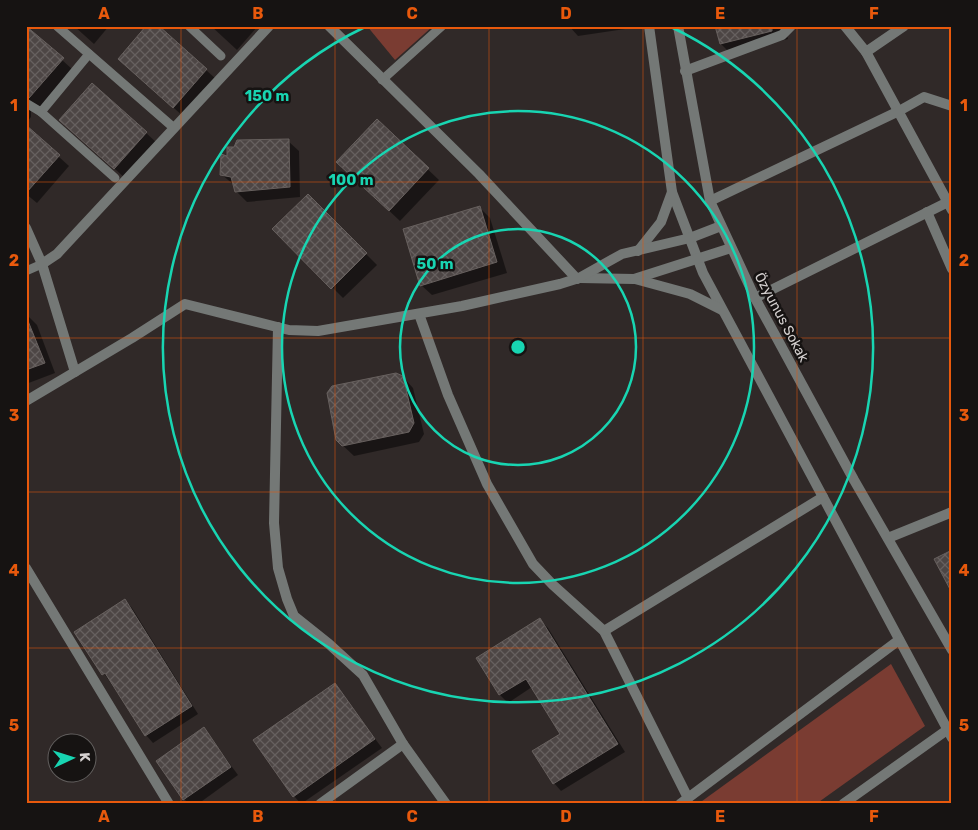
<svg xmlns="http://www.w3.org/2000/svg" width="978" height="830" viewBox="0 0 978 830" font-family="Rubik,sans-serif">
  <defs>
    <pattern id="building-cross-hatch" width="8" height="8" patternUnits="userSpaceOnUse" patternTransform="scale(1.25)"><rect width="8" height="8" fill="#4d4645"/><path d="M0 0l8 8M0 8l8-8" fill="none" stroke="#66605f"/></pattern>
  </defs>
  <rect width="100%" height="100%" fill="#302928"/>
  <!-- green -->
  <g fill="#7a3c32">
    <path d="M 367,26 L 433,26 L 395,60 Z"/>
    <path d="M 891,664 L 925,726 L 816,804 L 698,804 Z"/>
  </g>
  <!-- shadow -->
  <g fill="#0007">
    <path d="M 74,26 L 109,26 L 94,44 Z"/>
    <path d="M 211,26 L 258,26 L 237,50 Z"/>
    <path d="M 569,26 L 624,26 L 625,29 L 578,36 Z"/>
    <path d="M 716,26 L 784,26 L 788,39 L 731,54 L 721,44 Z"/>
    <path d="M 26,27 L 73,70 L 40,108 L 31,110 L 31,117 L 26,123 Z"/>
    <path d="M 130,69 L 206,70 L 217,80 L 184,117 Z"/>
    <path d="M 93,84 L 157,143 L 126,179 L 72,130 Z"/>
    <path d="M 377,121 L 439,180 L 400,221 L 349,173 Z"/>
    <path d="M 26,127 L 69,166 L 37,203 L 26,194 Z"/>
    <path d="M 288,141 L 299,151 L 300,197 L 247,202 L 236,191 L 234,185 L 221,174 L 228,157 Z"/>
    <path d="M 308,196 L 377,265 L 343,298 L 274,229 Z"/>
    <path d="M 479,207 L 490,218 L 507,273 L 432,295 L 421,285 Z"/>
    <path d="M 26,314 L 37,325 L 55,373 L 26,384 Z"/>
    <path d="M 403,377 L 413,388 L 424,434 L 419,442 L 354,456 L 337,440 Z"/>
    <path d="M 125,600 L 132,608 L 198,714 L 153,743 L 146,735 L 76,632 Z"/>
    <path d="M 540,620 L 548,628 L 625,752 L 561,791 L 554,783 L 561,734 L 532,687 L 508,703 L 500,695 L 478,659 Z"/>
    <path d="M 335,685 L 382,748 L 301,804 L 294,796 Z"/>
    <path d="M 204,729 L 238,775 L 198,804 L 188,804 L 158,761 Z"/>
  </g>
  <!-- building -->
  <g fill="url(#building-cross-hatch)" stroke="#67605e">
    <path d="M 26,26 L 64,58 L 29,98 L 26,97 Z"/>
    <path d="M 146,26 L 159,26 L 207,69 L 173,108 L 118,59 Z"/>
    <path d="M 715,26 L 772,26 L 772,31 L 720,44 Z"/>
    <path d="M 92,83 L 147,132 L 114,169 L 59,120 Z"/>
    <path d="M 377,119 L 429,168 L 389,211 L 336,162 Z"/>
    <path d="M 26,125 L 60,155 L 26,193 Z"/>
    <path d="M 289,139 L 290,187 L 235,192 L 231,177 L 220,175 L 221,154 L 227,156 L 227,147 L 234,147 L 237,140 Z"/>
    <path d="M 308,194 L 367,253 L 331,289 L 272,229 Z"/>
    <path d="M 480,206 L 497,262 L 420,286 L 403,229 Z"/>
    <path d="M 26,316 L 45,363 L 26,370 Z"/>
    <path d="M 396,373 L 403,376 L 414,423 L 409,432 L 342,446 L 336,440 L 327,393 L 332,386 Z"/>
    <path d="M 952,550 L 952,593 L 934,559 Z"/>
    <path d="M 125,599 L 192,706 L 145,736 L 105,673 L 102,675 L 74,632 Z"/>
    <path d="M 540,618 L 618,744 L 553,784 L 532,751 L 560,734 L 526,679 L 499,695 L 476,658 Z"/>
    <path d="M 335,683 L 375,739 L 293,797 L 253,740 Z"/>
    <path d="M 204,727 L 231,767 L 183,800 L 156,761 Z"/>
  </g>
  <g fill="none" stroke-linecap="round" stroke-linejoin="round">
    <!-- service -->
    <g stroke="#747876" stroke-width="9">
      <path d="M 57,26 L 174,128"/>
      <path d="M 189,26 L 221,56"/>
      <path d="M 382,80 L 442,26"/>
      <path d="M 26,103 L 41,112 L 89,54"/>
      <path d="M 41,112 L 115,178"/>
      <path d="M 26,271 L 42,264"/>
    </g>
    <!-- minor -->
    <g stroke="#747876" stroke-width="10">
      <path d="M 329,26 L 479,174 L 577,279"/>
      <path d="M 649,26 L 672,192 L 703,273 L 952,738"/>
      <path d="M 678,26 L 710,201 L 755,298 L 854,480 L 952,650"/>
      <path d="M 845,26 L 866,52 L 904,26"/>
      <path d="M 866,52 L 952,210"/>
      <path d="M 685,71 L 782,35 L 791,26"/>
      <path d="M 710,201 L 899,111 L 924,97 L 952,106"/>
      <path d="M 927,212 L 952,269"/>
      <path d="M 26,228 L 42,264 L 75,372"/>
      <path d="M 638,251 L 661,222 L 672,192"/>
      <path d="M 42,264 L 57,254 L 269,26"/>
      <path d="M 580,278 L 634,279 L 731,248"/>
      <path d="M 635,279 L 690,294 L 722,310"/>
      <path d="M 755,298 L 946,203"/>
      <path d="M 419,314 L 448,395 L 487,484 L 533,564 L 553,585 L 604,631 L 688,798"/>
      <path d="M 278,327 L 274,523 L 278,568 L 287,599 L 294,616 L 329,644 L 363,675 L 403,744 L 446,804"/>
      <path d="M 26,401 L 132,338 L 185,304 L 289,330 L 318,331 L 462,306 L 560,284 L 579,278 L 622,254 L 690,238 L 721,226"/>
      <path d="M 888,538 L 952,512"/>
      <path d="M 26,568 L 169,804"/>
      <path d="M 604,631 L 823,497"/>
      <path d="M 320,804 L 403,744"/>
      <path d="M 680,804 L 899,640"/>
      <path d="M 843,804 L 947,730"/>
    </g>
  </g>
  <!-- grid -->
  <path fill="none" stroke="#e8590c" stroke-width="1" stroke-opacity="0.55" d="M 181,26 L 181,804M 335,26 L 335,804M 489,26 L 489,804M 643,26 L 643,804M 797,26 L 797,804M 26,182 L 952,182M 26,338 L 952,338M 26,492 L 952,492M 26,648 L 952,648"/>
  <!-- distance rings -->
  <g fill="none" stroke="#18d5b2" stroke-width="2.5">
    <circle cx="518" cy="347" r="118"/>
    <circle cx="518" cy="347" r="236"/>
    <path d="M671 27A355 355 0 1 1 365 27"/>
  </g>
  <g text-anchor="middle" stroke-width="5" stroke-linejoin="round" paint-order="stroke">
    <!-- street labels -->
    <g font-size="14" fill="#d5d1d0" stroke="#161312">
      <text transform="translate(782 317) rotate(62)" y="5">Özyunus Sokak</text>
    </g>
  </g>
  <circle cx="518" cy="347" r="8" fill="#18d5b2" stroke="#161312" stroke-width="2.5"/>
  <g font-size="15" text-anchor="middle" font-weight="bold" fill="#18d5b2" stroke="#161312" stroke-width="5" stroke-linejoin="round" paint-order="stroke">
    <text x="267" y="101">150 m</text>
    <text x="351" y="185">100 m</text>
    <text x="435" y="269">50 m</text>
  </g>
  <!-- border -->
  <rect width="978" height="830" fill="none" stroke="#161312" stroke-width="55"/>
  <!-- north arrow -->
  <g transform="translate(72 758) rotate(86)"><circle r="24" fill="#161312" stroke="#625f5e"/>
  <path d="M0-4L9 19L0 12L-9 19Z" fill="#18d5b2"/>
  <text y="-8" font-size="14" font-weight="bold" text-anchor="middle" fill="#d5d1d0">K</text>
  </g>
  <rect x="28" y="28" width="922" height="774" fill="none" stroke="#e8590c" stroke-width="2"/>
  <g font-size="16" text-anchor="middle" font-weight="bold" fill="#e8590c">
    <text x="104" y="19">A</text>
    <text x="258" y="19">B</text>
    <text x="412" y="19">C</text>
    <text x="566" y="19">D</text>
    <text x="720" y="19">E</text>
    <text x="874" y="19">F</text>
    <text x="14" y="111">1</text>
    <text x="964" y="111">1</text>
    <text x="14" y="266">2</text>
    <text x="964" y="266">2</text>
    <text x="14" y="421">3</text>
    <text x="964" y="421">3</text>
    <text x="14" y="576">4</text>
    <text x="964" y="576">4</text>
    <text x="14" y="731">5</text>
    <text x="964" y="731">5</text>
    <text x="104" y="822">A</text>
    <text x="258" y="822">B</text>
    <text x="412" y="822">C</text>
    <text x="566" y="822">D</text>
    <text x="720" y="822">E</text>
    <text x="874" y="822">F</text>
  </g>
</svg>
